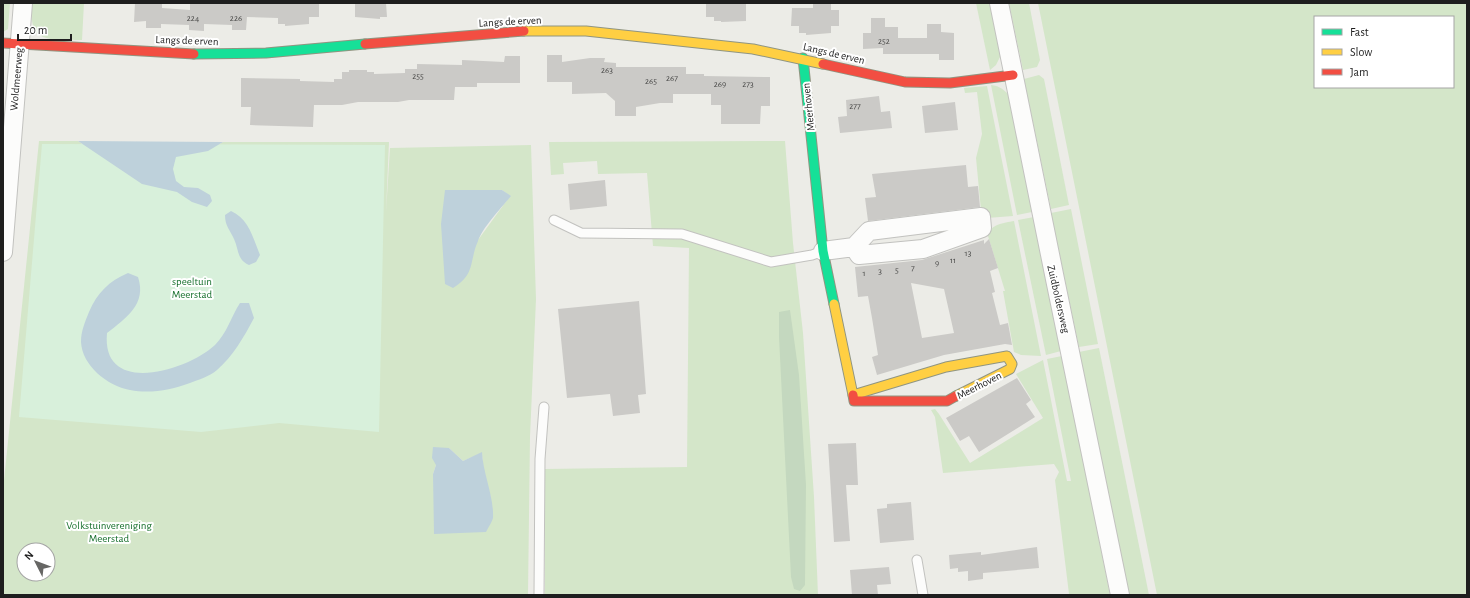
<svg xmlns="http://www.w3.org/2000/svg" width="1470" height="598" viewBox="0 0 1470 598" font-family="'Alegreya Sans',sans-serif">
  <rect width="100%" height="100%" fill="#ecece7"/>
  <!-- grass -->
  <g fill="#d4e6c9" fill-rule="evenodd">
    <path d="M 3,3 L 10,3 L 8,29 L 3,32 Z"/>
    <path d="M 32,3 L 84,3 L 82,40 C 49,39 28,45 32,3 Z"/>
    <path d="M 976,3 L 991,3 L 1001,55 L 996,65 L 990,70 Z"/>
    <path d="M 1009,3 L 1029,3 L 1040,60 L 1037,67 L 1023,70 Z"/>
    <path d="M 1038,3 L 1467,3 L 1467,595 L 1157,595 ZM 1315,17 L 1453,17 L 1453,87 L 1315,87 Z"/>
    <path d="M 1039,75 L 1044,79 L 1069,205 L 1051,209 L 1024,79 Z"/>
    <path d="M 991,85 C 1000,86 1005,90 1010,97 L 1032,212 L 1017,215 Z"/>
    <path d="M 987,86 L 1013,216 L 987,218 L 981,210 L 976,158 L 982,134 L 977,92 L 965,93 L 964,88 Z"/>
    <path d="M 39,141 L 78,141 L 111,164 L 208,151 L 223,142 L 389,142 L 386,212 L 390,148 L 531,145 L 536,299 L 530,437 L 528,595 L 3,595 L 3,490 ZM 502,190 L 510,196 L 478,240 ZM 449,448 L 463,461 L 482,453 L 483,469 L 491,498 L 433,474 L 436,465 ZM 24,550 L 48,550 L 48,574 L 24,574 Z"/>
    <path d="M 785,141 L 793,243 L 803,333 L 814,497 L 818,595 L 545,595 L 545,469 L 687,467 L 689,248 L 653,246 L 647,173 L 598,174 L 597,161 L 563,163 L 564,174 L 551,175 L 549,142 Z"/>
    <path d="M 1071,209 L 1098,344 L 1079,347 L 1051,213 Z"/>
    <path d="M 1034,217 L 1061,351 L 1046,355 L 1018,220 Z"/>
    <path d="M 1014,221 L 1041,356 L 1021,355 L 1014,352 L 1003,291 L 1005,291 L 988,236 C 990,224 1004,223 1014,221 Z"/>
    <path d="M 1099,348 L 1149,595 L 1129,595 L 1079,352 Z"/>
    <path d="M 1062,356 L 1110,595 L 1064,595 L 1069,594 L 1055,480 L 1059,472 L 1054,464 L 943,473 L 935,417 L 931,410 L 935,409 L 939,414 L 970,463 L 1043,418 L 1016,374 L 1043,360 L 1067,481 L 1071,481 L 1047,359 Z"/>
  </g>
  <!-- forest -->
  <path fill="#c4d8bf" d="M 790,310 L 799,375 L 806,485 L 805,585 L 800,591 L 794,589 L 791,577 L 779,337 L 779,312 Z"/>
  <!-- park -->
  <path fill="#d8f0db" d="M 42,144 L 385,145 L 379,432 L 279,423 L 201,432 L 19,417 Z"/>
  <!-- water -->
  <g fill="#bed1db">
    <path d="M 78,141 L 223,142 L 208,151 L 176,157 L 173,169 L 176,181 L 184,187 L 198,188 L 210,195 L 212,201 L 207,207 L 192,202 L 177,192 L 142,184 Z"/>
    <path d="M 445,190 L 502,190 L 511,196 C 502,207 482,228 478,241 C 469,261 476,274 453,288 L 445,284 L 441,224 Z"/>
    <path d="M 231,211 C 249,219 253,238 260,255 L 256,262 L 249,265 C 237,260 239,250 234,239 C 230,230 225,226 225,215 Z"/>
    <path d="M 128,273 L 138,277 C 147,304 126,318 107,333 C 101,397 187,371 215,345 C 227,333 231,317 240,303 L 249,303 L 254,318 C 244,337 233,356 217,370 C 210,376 198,380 190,383 C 171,390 150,394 130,390 C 107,386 82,365 81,342 C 81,331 85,322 89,312 C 97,293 109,281 128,273 Z"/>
    <path d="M 433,447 L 449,448 L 463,461 L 482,452 C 483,474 494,496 493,518 C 492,522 488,528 486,532 L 434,534 L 433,474 L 436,465 L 432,458 Z"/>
  </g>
  <!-- building -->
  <g fill="#cbcac7" fill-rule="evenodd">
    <path d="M 135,3 L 162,3 L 162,8 L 190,10 L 190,3 L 221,4 L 319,3 L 319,17 L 309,17 L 309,24 L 285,26 L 285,24 L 278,24 L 278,18 L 247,17 L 246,30 L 232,30 L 232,25 L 204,24 L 204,31 L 189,30 L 189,25 L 161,24 L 161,28 L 146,28 L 146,21 L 134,22 Z"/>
    <path d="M 355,3 L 386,3 L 387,17 L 380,17 L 380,19 L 355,17 Z"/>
    <path d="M 706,3 L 746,3 L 746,21 L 721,22 L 721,21 L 714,21 L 714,17 L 706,17 Z"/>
    <path d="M 813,3 L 831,3 L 831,10 L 839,10 L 839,26 L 831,26 L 831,33 L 806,35 L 806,33 L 799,33 L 799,26 L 791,26 L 792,8 L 813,8 Z"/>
    <path d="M 871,18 L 885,18 L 885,27 L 898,27 L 898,38 L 927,38 L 927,24 L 941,24 L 941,32 L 954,33 L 954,60 L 939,60 L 939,54 L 883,54 L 883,48 L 863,49 L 863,33 L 871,33 Z"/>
    <path d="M 547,55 L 562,55 L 562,62 L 590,58 L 605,58 L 604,62 L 616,63 L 616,67 L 686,67 L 686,74 L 704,74 L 704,76 L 770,77 L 770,106 L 761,106 L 760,124 L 721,124 L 721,105 L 711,105 L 711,94 L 673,94 L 673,103 L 660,103 L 636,107 L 636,116 L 615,116 L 615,101 L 606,93 L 572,94 L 572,82 L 547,82 Z"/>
    <path d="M 505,56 L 520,56 L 520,83 L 477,83 L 477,87 L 455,87 L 454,100 L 409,100 L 398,102 L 358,102 L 342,105 L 314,105 L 313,127 L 250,125 L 251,107 L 241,107 L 241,78 L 300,79 L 300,81 L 334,82 L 334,79 L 342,79 L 342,72 L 349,72 L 349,70 L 367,70 L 367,72 L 374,72 L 374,74 L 405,73 L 405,69 L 417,69 L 417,64 L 462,65 L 462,60 L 504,62 Z"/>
    <path d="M 879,96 L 881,112 L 890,111 L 892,128 L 840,133 L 838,117 L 847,116 L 846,100 Z"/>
    <path d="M 955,102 L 958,130 L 925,133 L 922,106 Z"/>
    <path d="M 966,165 L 968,187 L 978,186 L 980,207 L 868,221 L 865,198 L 876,197 L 872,174 Z"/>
    <path d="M 605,180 L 607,206 L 570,210 L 568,184 Z"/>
    <path d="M 989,239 L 998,268 L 990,271 L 995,292 L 992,293 L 1000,325 L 1008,323 L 1012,345 L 1005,344 L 944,355 L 877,375 L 872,357 L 878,355 L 872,318 L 868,296 L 858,297 L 855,267 L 922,260 L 984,240 L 984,244 ZM 911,283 L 944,289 L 954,333 L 922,338 Z"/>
    <path d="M 639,301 L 646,394 L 638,395 L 640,413 L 613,416 L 610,394 L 567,398 L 558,309 Z"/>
    <path d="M 1017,378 L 1031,400 L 1026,404 L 1035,417 L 979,452 L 969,436 L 960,441 L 946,418 Z"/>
    <path d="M 856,443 L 858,485 L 846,485 L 850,541 L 834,542 L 828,444 Z"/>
    <path d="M 911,502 L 914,540 L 880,543 L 877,509 L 887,508 L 887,504 Z"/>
    <path d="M 1037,547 L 1039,568 L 983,573 L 983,579 L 968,581 L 968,571 L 958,572 L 958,568 L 950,569 L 949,555 L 981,552 L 981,555 Z"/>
    <path d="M 889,567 L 891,584 L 877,585 L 878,595 L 852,595 L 850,570 Z"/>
  </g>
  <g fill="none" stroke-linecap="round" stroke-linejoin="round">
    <!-- lane casing -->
    <g stroke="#c2c2bf" stroke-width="11">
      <g id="lane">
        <path d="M 554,220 L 581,233 L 682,234 L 771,262 L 812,255 L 823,251"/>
        <path d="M 917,560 L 923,595"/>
        <path d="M 539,595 L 540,459 L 544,407"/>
      </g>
    </g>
    <!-- street casing -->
    <g stroke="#c2c2bf" stroke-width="20">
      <g id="street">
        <path d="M 999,3 C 1038,201 1080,397 1120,595"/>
        <path d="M 823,251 L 854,247 L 869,231 L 981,217 L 982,228 L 923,249 L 859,255 L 854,247"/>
        <path d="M 3,252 L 23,3"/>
      </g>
    </g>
    <!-- fast casing -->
    <g stroke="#909581" stroke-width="11">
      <g id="fast">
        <path d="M 194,54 L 266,53 L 365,44"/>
        <path d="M 803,58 L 823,251 L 834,304"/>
      </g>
    </g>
    <!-- slow casing -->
    <g stroke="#909581" stroke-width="11">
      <g id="slow">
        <path d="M 524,31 L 586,31 L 753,49 L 823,64"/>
        <path d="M 834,304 L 853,395 L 946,367 L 1007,356 L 1012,364 L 1010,369 L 956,396"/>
      </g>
    </g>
    <!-- jam casing -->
    <g stroke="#909581" stroke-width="11">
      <g id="jam">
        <path d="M 3,43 L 194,54"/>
        <path d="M 365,44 L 524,31"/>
        <path d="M 823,64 L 905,82 L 950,83 L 1013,75"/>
        <path d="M 853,395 L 854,401 L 947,401 L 956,396"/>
      </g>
    </g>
    <!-- lane -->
    <use href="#lane" stroke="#fcfcfb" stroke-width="9"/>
    <!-- street -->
    <use href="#street" stroke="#fcfcfb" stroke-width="18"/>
    <!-- fast -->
    <use href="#fast" stroke="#16e098" stroke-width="9"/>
    <!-- slow -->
    <use href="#slow" stroke="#ffcf43" stroke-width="9"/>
    <!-- jam -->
    <use href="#jam" stroke="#f24e42" stroke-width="9"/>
  </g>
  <g text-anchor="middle" stroke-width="4" stroke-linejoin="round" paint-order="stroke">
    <!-- number labels -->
    <g font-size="9" fill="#494948">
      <text x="193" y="21">224</text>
      <text x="236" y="21">226</text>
      <text x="884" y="44">252</text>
      <text x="607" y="73">263</text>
      <text x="418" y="79">255</text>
      <text x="672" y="81">267</text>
      <text x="651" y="84">265</text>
      <text x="720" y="87">269</text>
      <text x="748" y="87">273</text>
      <text x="855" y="109">277</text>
      <text x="968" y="256">13</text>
      <text x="953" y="263">11</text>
      <text x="937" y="266">9</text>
      <text x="913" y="271">7</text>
      <text x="897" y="273">5</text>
      <text x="880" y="274">3</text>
      <text x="864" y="276">1</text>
    </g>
    <!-- street labels -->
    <g font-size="11" fill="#1e1e1e" stroke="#fff">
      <text transform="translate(510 21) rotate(-3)" y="4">Langs de erven</text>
      <text transform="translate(187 40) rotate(2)" y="4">Langs de erven</text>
      <text transform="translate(834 53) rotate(13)" y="4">Langs de erven</text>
      <text transform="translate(16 79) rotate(-85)" y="4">Woldmeerweg</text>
      <text transform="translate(808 107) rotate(-96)" y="4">Meerhoven</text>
      <text transform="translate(1059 299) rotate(77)" y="4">Zuidboldersweg</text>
      <text transform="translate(979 385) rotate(-27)" y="4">Meerhoven</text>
    </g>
    <!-- park labels -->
    <g font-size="11" fill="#18702e" stroke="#fff">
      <text x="192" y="285">speeltuin<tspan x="192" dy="13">Meerstad</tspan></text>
      <text x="109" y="529">Volkstuinvereniging<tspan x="109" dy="13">Meerstad</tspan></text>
    </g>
  </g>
  <!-- border -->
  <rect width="1470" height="598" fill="none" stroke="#1e1e1e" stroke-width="8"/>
  <!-- legend -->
  <rect x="1314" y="16" width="140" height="72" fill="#ffffff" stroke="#a5a5a5"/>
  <rect x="1322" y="29" width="20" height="6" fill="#16e098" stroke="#a5a5a5"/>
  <text x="1350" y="36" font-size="12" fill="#1e1e1e">Fast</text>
  <rect x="1322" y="49" width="20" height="6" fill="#ffcf43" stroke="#a5a5a5"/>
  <text x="1350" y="56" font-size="12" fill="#1e1e1e">Slow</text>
  <rect x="1322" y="69" width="20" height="6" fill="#f24e42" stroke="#a5a5a5"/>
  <text x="1350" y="76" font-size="12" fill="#1e1e1e">Jam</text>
  <!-- north arrow -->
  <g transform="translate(36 562) rotate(312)"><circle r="19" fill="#ffffff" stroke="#a5a5a5"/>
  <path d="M0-3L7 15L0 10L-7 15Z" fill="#666664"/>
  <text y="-6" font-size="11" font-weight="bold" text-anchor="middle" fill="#1e1e1e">N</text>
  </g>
  <!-- scale -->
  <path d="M18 34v6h53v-6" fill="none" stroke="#1e1e1e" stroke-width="2"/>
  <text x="24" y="34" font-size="12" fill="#1e1e1e" stroke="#ffffff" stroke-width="3" paint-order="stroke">20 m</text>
</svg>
